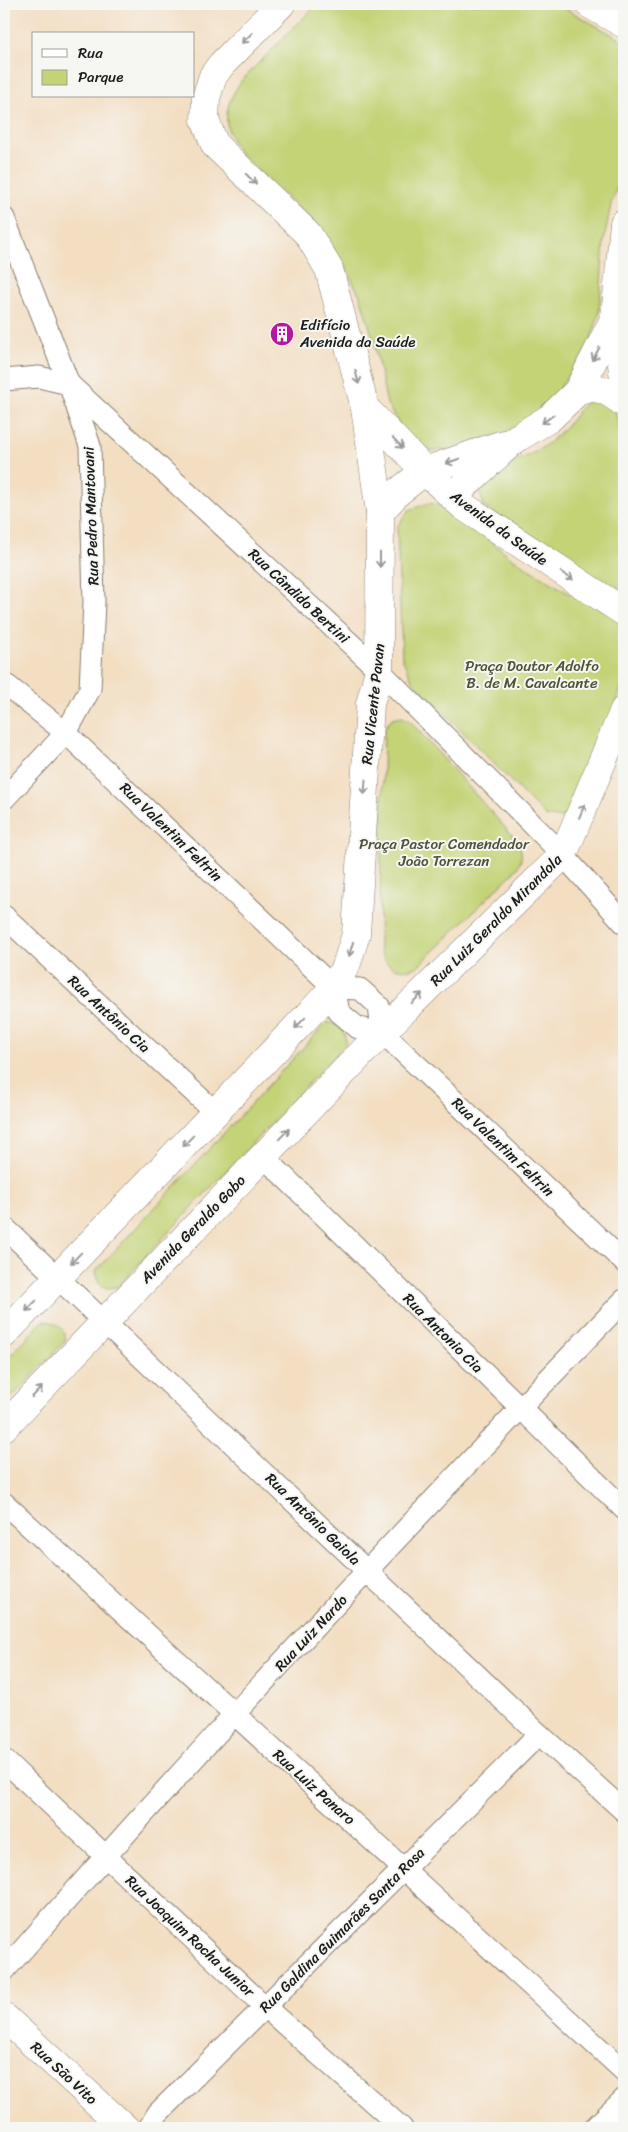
<svg xmlns="http://www.w3.org/2000/svg" width="628" height="2132" viewBox="0 0 628 2132" font-family="Sriracha,sans-serif">
  <rect width="100%" height="100%" fill="#f6f6f2"/>
  <filter id="ink" filterUnits="userSpaceOnUse"><feTurbulence type="fractalNoise" baseFrequency=".02" numOctaves="2"/><feDisplacementMap in="SourceGraphic" scale="10" xChannelSelector="R" yChannelSelector="G"/><feConvolveMatrix kernelMatrix="1 2 1 2 8 2 1 2 1" color-interpolation-filters="sRGB"/></filter>
  <filter id="wash" filterUnits="userSpaceOnUse"><feTurbulence type="fractalNoise" baseFrequency=".0096" numOctaves="4" result="noise"/><feDisplacementMap in="SourceGraphic" scale="20" xChannelSelector="R" yChannelSelector="G"/><feGaussianBlur stdDeviation="1.12" result="paint"/><feColorMatrix in="noise" values="0 0 0 0 0 0 0 0 0 0 0 0 0 0 0 0 0 1.4 0 .05"/><feComposite in="paint" operator="in"/></filter>
  <g filter="url(#wash)">
    <rect width="100%" height="100%" fill="#f3dec2"/>
    <!-- green -->
    <g fill="#c3d376" stroke="#707849">
      <path d="M 317,4 L 557,4 L 624,41 L 624,169 L 611,204 L 604,241 L 599,314 L 589,346 L 544,410 L 505,433 L 445,450 L 433,451 L 421,448 L 404,433 L 387,404 L 373,338 L 360,296 L 344,265 L 319,227 L 240,154 C 221,126 223,107 242,80 Z"/>
      <path d="M 588,398 L 614,407 L 624,448 L 624,591 L 559,558 L 484,506 L 479,490 L 499,464 C 543,457 563,432 588,398 Z"/>
      <path d="M 429,503 L 449,508 L 512,558 L 568,593 L 624,619 L 624,681 L 578,809 C 568,818 559,820 545,816 L 412,680 L 402,658 L 397,527 L 409,510 Z"/>
      <path d="M 402,717 L 410,721 L 516,840 C 524,852 523,861 514,872 L 417,967 C 396,975 380,964 379,942 L 384,729 L 392,718 Z"/>
      <path d="M 327,1022 C 340,1024 347,1032 345,1045 L 117,1287 L 107,1288 L 99,1284 L 96,1271 Z"/>
      <path d="M 43,1321 C 56,1321 64,1327 66,1340 L 4,1406 L 4,1362 Z"/>
    </g>
  </g>
  <g filter="url(#ink)">
    <g fill="none" stroke-linecap="round" stroke-linejoin="round">
      <!-- street casing -->
      <g stroke="#887d6f" stroke-width="23">
        <g id="street">
          <path d="M 4,218 L 69,384 L 90,446 L 94,602 L 90,689 L 66,733 L 4,799"/>
          <path d="M 4,380 L 39,377 L 69,384 L 379,670 L 563,855 L 624,923"/>
          <path d="M 4,683 L 66,733 L 334,988 L 339,1012 L 358,1028 L 382,1032 L 624,1262"/>
          <path d="M 4,916 L 215,1112"/>
          <path d="M 334,988 L 360,989 L 379,1006 L 382,1032"/>
          <path d="M 263,1156 L 624,1509"/>
          <path d="M 4,1227 L 539,1734 L 624,1811"/>
          <path d="M 4,1503 L 624,2071"/>
          <path d="M 4,1760 L 265,2007 L 402,2128"/>
          <path d="M 4,1971 C 205,1742 413,1519 624,1300"/>
          <path d="M 149,2128 L 158,2113 L 539,1734"/>
          <path d="M 594,2128 L 624,2099"/>
        </g>
      </g>
      <!-- secondary casing -->
      <g stroke="#887d6f" stroke-width="29">
        <g id="secondary">
          <path d="M 624,223 L 615,317 L 624,378"/>
          <path d="M 578,391 C 598,384 608,391 624,403"/>
          <path d="M 365,408 L 425,471 L 463,506 L 624,612"/>
          <path d="M 453,496 L 514,440 L 550,418 L 578,391 L 615,317"/>
          <path d="M 380,512 L 398,492 L 425,471 L 503,444"/>
          <path d="M 4,1334 L 334,988 L 347,963 L 356,934 L 370,704 L 379,670 L 380,512 L 365,408 L 329,269 L 308,234 L 215,145 L 205,120 L 206,98 L 213,76 L 221,65 L 281,4"/>
          <path d="M 4,1427 L 382,1032 L 563,855 L 624,710"/>
          <path d="M 4,2017 L 125,2128"/>
        </g>
      </g>
      <!-- primary casing -->
      <g stroke="#887d6f" stroke-width="29">
        <path id="primary" d="M 589,4 L 624,24"/>
      </g>
      <!-- street -->
      <use href="#street" stroke="#fff" stroke-width="21"/>
      <!-- secondary -->
      <use href="#secondary" stroke="#fff" stroke-width="28"/>
      <!-- primary -->
      <use href="#primary" stroke="#fff" stroke-width="28"/>
    </g>
    <!-- one-way arrows -->
    <defs><path id="oneway-shaft" d="M-6 0H5M1.5-3L5.5 0L1.5 3" fill="none" stroke-width="1.6" stroke-linecap="round" stroke-linejoin="round" transform="scale(1.25)"/></defs>
    <g stroke="#999">
      <use href="#oneway-shaft" transform="translate(247 38) rotate(135)"/>
      <use href="#oneway-shaft" transform="translate(251 179) rotate(44)"/>
      <use href="#oneway-shaft" transform="translate(596 354) rotate(117)"/>
      <use href="#oneway-shaft" transform="translate(357 377) rotate(76)"/>
      <use href="#oneway-shaft" transform="translate(548 419) rotate(144)"/>
      <use href="#oneway-shaft" transform="translate(398 443) rotate(46)"/>
      <use href="#oneway-shaft" transform="translate(453 461) rotate(161)"/>
      <use href="#oneway-shaft" transform="translate(380 560) rotate(90)"/>
      <use href="#oneway-shaft" transform="translate(567 576) rotate(33)"/>
      <use href="#oneway-shaft" transform="translate(365 787) rotate(94)"/>
      <use href="#oneway-shaft" transform="translate(582 811) rotate(-67)"/>
      <use href="#oneway-shaft" transform="translate(351 949) rotate(106)"/>
      <use href="#oneway-shaft" transform="translate(417 998) rotate(-44)"/>
      <use href="#oneway-shaft" transform="translate(300 1023) rotate(134)"/>
      <use href="#oneway-shaft" transform="translate(284 1134) rotate(-46)"/>
      <use href="#oneway-shaft" transform="translate(188 1141) rotate(134)"/>
      <use href="#oneway-shaft" transform="translate(76 1258) rotate(134)"/>
      <use href="#oneway-shaft" transform="translate(31 1306) rotate(134)"/>
      <use href="#oneway-shaft" transform="translate(37 1392) rotate(-46)"/>
    </g>
  </g>
  <!-- icons -->
  <defs>
    <g id="building-disc" transform="scale(1.25)"><circle r="9.5" fill="#b5179e" stroke="#f6f6f2"/><path d="M-4-6H4V6H1V3H-1V6H-4ZM-2.5-4.3h1.7v1.8h-1.7ZM.8-4.3h1.7v1.8H.8ZM-2.5-1h1.7V.8h-1.7ZM.8-1h1.7V.8H.8Z" fill="#fff"/></g>
  </defs>
  <g fill-rule="evenodd">
    <use href="#building-disc" x="282" y="334"/>
  </g>
  <g text-anchor="middle" stroke-width="4" stroke-linejoin="round" paint-order="stroke">
    <!-- poi labels -->
    <g font-size="15" fill="#1c1c1c" stroke="#f6f6f2" text-anchor="start">
      <text x="300" y="330">Edifício<tspan x="300" dy="17">Avenida da Saúde</tspan></text>
    </g>
    <!-- street labels -->
    <g font-size="15" fill="#1c1c1c" stroke="#f6f6f2">
      <text transform="translate(91 516) rotate(-92)" y="5">Rua Pedro Mantovani</text>
      <text transform="translate(499 528) rotate(36)" y="5">Avenida da Saúde</text>
      <text transform="translate(299 596) rotate(43)" y="5">Rua Cândido Bertini</text>
      <text transform="translate(373 704) rotate(-84)" y="5">Rua Vicente Pavan</text>
      <text transform="translate(171 832) rotate(44)" y="5">Rua Valentim Feltrin</text>
      <text transform="translate(496 920) rotate(-45)" y="5">Rua Luiz Geraldo Mirandola</text>
      <text transform="translate(109 1014) rotate(43)" y="5">Rua Antônio Cia</text>
      <text transform="translate(503 1147) rotate(44)" y="5">Rua Valentim Feltrin</text>
      <text transform="translate(193 1229) rotate(-46)" y="5">Avenida Geraldo Gobo</text>
      <text transform="translate(443 1333) rotate(45)" y="5">Rua Antonio Cia</text>
      <text transform="translate(313 1519) rotate(44)" y="5">Rua Antônio Gaiola</text>
      <text transform="translate(311 1633) rotate(-47)" y="5">Rua Luiz Nardo</text>
      <text transform="translate(314 1787) rotate(42)" y="5">Rua Luiz Panaro</text>
      <text transform="translate(342 1930) rotate(-45)" y="5">Rua Galdina Guimarães Santa Rosa</text>
      <text transform="translate(190 1936) rotate(43)" y="5">Rua Joaquim Rocha Junior</text>
      <text transform="translate(64 2073) rotate(43)" y="5">Rua São Vito</text>
    </g>
    <!-- park labels -->
    <g font-size="15" fill="#4e5337" stroke="#f6f6f2">
      <text x="532" y="671">Praça Doutor Adolfo<tspan x="532" dy="17">B. de M. Cavalcante</tspan></text>
      <text x="444" y="849">Praça Pastor Comendador<tspan x="444" dy="17">João Torrezan</tspan></text>
    </g>
  </g>
  <!-- margin -->
  <rect width="628" height="2132" fill="none" stroke="#f6f6f2" stroke-width="20"/>
  <!-- legend -->
  <rect x="32" y="32" width="162" height="65" fill="#f6f6f2" stroke="#9f9f9c"/>
  <rect x="42" y="49" width="25" height="8" fill="#ffffff" stroke="#9f9f9c"/>
  <text x="78" y="58" font-size="15" fill="#1c1c1c">Rua</text>
  <rect x="42" y="70" width="25" height="15" fill="#c3d376" stroke="#9f9f9c"/>
  <text x="78" y="82" font-size="15" fill="#1c1c1c">Parque</text>
</svg>
